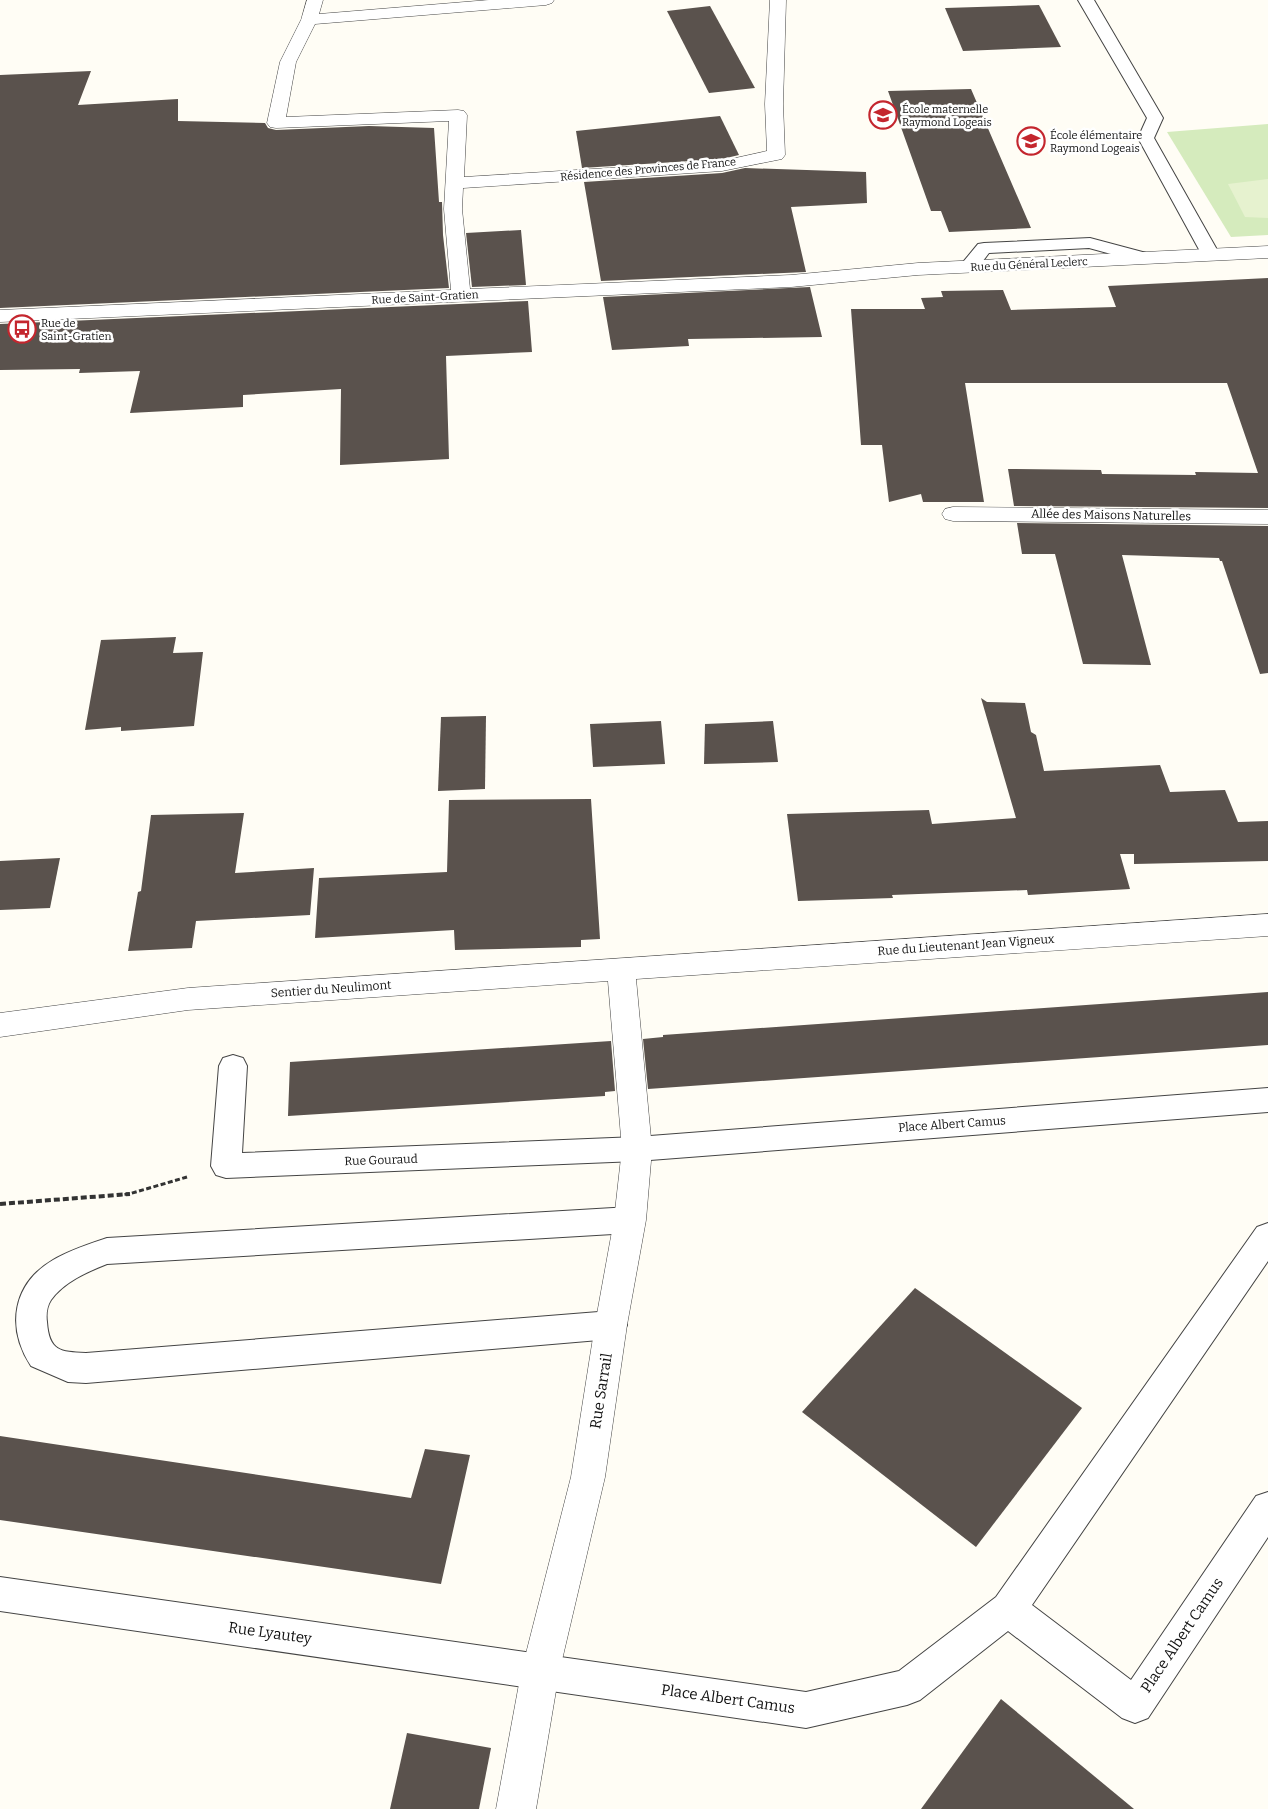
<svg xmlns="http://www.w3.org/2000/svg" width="1268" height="1809" viewBox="0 0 1268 1809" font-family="Bitter,serif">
  <rect width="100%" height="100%" fill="#fffdf5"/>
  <!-- green -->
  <path fill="#d5ebbd" d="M 1268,124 L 1268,235 L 1231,237 L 1167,132 Z"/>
  <!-- pitch -->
  <path fill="#e6f2cf" d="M 1268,179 L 1268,218 L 1245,217 L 1228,184 Z"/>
  <!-- building -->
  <g fill="#5a524d">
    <path d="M 1039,5 L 1061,47 L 963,51 L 945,8 Z"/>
    <path d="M 710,6 L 755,88 L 709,93 L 667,11 Z"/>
    <path d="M 91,71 L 78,105 L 178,99 L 178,121 L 265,123 L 268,128 L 276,130 L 369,126 L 434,128 L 439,202 L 442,202 L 443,235 L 449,288 L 0,308 L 0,75 Z"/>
    <path d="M 971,89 L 1031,228 L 949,232 L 941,211 L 931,211 L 888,91 Z"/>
    <path d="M 720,116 L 739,155 L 722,159 L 582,168 L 576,131 Z"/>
    <path d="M 745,168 L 866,172 L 867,203 L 791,207 L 806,272 L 601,281 L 584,182 L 722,173 Z"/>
    <path d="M 521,230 L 526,285 L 472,287 L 466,233 Z"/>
    <path d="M 1268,278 L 1268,508 L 1014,506 L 1008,469 L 1101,470 L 1102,474 L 1196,475 L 1195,472 L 1258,473 L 1227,383 L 965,383 L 984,502 L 923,502 L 921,494 L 889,502 L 882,445 L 861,445 L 851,309 L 925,309 L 921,298 L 943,297 L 941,291 L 1003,290 L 1011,310 L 1116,307 L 1108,286 Z"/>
    <path d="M 810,287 L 822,337 L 688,339 L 689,346 L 612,350 L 603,297 Z"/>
    <path d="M 528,301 L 532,352 L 446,356 L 449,459 L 340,465 L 341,389 L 243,395 L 243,407 L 130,413 L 140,371 L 79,373 L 80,369 L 0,370 L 0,324 Z"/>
    <path d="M 1017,523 L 1268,526 L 1268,673 L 1260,674 L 1222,561 L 1220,561 L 1219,558 L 1122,555 L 1151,665 L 1083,664 L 1055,554 L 1022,554 Z"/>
    <path d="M 176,637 L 173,653 L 203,652 L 194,726 L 121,731 L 121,727 L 85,730 L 101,640 Z"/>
    <path d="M 981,698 L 987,702 L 1025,703 L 1031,732 L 1036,735 L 1044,771 L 1160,765 L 1170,792 L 1225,790 L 1238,822 L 1268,821 L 1268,861 L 1134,864 L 1134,854 L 1120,854 L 1130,889 L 1028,895 L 1027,890 L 892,895 L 893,898 L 798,901 L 787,814 L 929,810 L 932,824 L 1016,818 Z"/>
    <path d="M 486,716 L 485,789 L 438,791 L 441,717 Z"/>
    <path d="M 661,721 L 665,764 L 593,767 L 590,724 Z"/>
    <path d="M 773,721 L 778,762 L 704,764 L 705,724 Z"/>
    <path d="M 591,799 L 600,939 L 581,940 L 581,947 L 455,950 L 454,930 L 315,938 L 319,878 L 447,872 L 449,800 Z"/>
    <path d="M 244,813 L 235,873 L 314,868 L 310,915 L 196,921 L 192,948 L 128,951 L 138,892 L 141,891 L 151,815 Z"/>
    <path d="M 60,858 L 50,908 L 0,910 L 0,861 Z"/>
    <path d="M 1268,992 L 1268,1045 L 648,1089 L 643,1039 L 663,1037 L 663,1035 Z"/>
    <path d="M 611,1041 L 615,1091 L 605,1092 L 605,1096 L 288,1116 L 290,1062 Z"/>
    <path d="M 915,1288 L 1082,1408 L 976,1547 L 802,1412 Z"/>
    <path d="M 0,1436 L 411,1498 L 425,1449 L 470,1455 L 441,1584 L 0,1520 Z"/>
    <path d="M 1001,1699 L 1134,1809 L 921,1809 Z"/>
    <path d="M 407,1733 L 491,1748 L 479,1809 L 390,1809 Z"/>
  </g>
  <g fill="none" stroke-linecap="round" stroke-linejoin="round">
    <!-- service casing -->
    <g stroke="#444" stroke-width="2">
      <g id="service">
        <path d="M 1078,0 L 1094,0 L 1163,118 L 1154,138 L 1220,255 L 1217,259 L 1211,260 L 1205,259 L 1202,255 L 1138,138 L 1147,118 Z"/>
        <path d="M 1090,238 L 1150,254 L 1153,258 L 1150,262 L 1144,263 L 1089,248 L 989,253 C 981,263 976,274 961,271 L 959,267 L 978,244 L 984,243 Z"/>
        <path d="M 233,1055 L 243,1058 L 247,1066 L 242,1153 L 637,1137 L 1268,1088 L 1268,1112 L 637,1161 L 226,1178 L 216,1175 L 211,1166 L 219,1066 L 223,1058 Z"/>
        <path d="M 630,1207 L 641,1211 L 645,1220 L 641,1229 L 630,1233 L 107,1264 C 87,1272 64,1282 51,1300 C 47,1306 46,1315 47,1322 C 49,1351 60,1352 86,1353 L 611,1311 L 622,1315 L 627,1325 L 622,1335 L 611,1339 L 86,1383 L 68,1382 L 31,1366 C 6,1328 12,1284 53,1260 C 70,1250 89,1244 107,1238 Z"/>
        <path d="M 1268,1223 L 1268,1261 L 1032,1605 L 1131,1680 L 1256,1496 L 1268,1492 L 1268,1537 L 1148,1718 L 1135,1723 L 1122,1718 L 1008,1631 L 920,1700 L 907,1705 L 806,1728 L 0,1611 L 0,1577 L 806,1692 L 899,1671 L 996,1597 L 1257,1227 Z"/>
      </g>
    </g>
    <!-- minor casing -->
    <g stroke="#444" stroke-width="1">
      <g id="minor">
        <path d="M 307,0 L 323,0 L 319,14 L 489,0 L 554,0 L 552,3 L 546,5 L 315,24 L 296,62 L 286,117 L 458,110 L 464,111 L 467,115 L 464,177 L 722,161 L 767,151 L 765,104 L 770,0 L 786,0 L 783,104 L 785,155 L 782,159 L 722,171 L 463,188 L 462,209 L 470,289 L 791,275 L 918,263 L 1268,246 L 1268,258 L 918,275 L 791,287 L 0,322 L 0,310 L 451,290 L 444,209 L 449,121 L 276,128 L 270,127 L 267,123 L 280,62 L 301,20 Z"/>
        <path d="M 953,507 L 1268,510 L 1268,524 L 953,521 L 945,519 L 942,514 L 945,509 Z"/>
        <path d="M 1268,914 L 1268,936 L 636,979 L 652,1149 L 646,1220 L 627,1325 L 605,1477 L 559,1673 L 536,1809 L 496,1809 L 521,1673 L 571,1477 L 595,1325 L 614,1220 L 622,1149 L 608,981 L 188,1010 L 0,1037 L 0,1013 L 188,988 Z"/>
      </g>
    </g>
    <!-- path-far1 -->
    <path stroke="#333" stroke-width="3" stroke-dasharray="5 2.5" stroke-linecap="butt" d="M 117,1195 L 129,1194 L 187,1177"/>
    <!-- path -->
    <path stroke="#333" stroke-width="4" stroke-dasharray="6 3" stroke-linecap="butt" d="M 0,1204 L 130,1194"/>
    <!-- service -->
    <use href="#service" fill="#fff" fill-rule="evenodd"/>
    <!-- minor -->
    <use href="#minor" fill="#fff" fill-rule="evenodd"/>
  </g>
  <!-- icons -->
  <defs>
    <g id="school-ring" transform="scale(1.4375)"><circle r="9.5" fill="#fff" stroke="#c4262e" stroke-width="1.5"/><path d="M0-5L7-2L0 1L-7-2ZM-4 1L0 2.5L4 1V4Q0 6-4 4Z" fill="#c4262e"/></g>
    <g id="bus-ring" transform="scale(1.4375)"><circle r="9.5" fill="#fff" stroke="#c4262e" stroke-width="1.5"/><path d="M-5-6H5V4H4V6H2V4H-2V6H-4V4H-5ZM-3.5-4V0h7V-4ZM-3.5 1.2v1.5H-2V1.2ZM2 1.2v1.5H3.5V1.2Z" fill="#c4262e"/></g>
  </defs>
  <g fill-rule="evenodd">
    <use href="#school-ring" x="883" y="115"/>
    <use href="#school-ring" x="1031" y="141"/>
    <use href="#bus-ring" x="22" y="329"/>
  </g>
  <g text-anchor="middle" stroke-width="5" stroke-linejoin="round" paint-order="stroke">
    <!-- far-poi labels -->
    <g font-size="11" fill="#111" stroke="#fff" text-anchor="start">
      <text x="902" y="113">École maternelle<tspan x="902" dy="13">Raymond Logeais</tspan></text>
      <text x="1050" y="139">École élémentaire<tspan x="1050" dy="13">Raymond Logeais</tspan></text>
      <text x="41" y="327">Rue de<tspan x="41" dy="13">Saint-Gratien</tspan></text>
    </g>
    <!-- far-street labels -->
    <g font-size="11" fill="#111" stroke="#fff">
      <text transform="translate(648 169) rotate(-5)" y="4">Résidence des Provinces de France</text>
      <text transform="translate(1029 264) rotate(-3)" y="4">Rue du Général Leclerc</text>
      <text transform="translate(425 297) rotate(-3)" y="4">Rue de Saint-Gratien</text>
    </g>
    <!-- street labels -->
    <g font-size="12" fill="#111" stroke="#fff">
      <text transform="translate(1111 515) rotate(1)" y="4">Allée des Maisons Naturelles</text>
      <text transform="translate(966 945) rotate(-4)" y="4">Rue du Lieutenant Jean Vigneux</text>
      <text transform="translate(331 989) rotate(-4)" y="4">Sentier du Neulimont</text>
      <text transform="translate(952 1124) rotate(-4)" y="4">Place Albert Camus</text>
      <text transform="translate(381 1160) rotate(-2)" y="4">Rue Gouraud</text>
    </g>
    <!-- near-street labels -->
    <g font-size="15" fill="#111" stroke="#fff">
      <text transform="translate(601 1391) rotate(-81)" y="5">Rue Sarrail</text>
      <text transform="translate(270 1633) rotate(8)" y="5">Rue Lyautey</text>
      <text transform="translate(1182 1635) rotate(-56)" y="5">Place Albert Camus</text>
      <text transform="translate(728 1699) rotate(8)" y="5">Place Albert Camus</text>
    </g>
  </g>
</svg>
